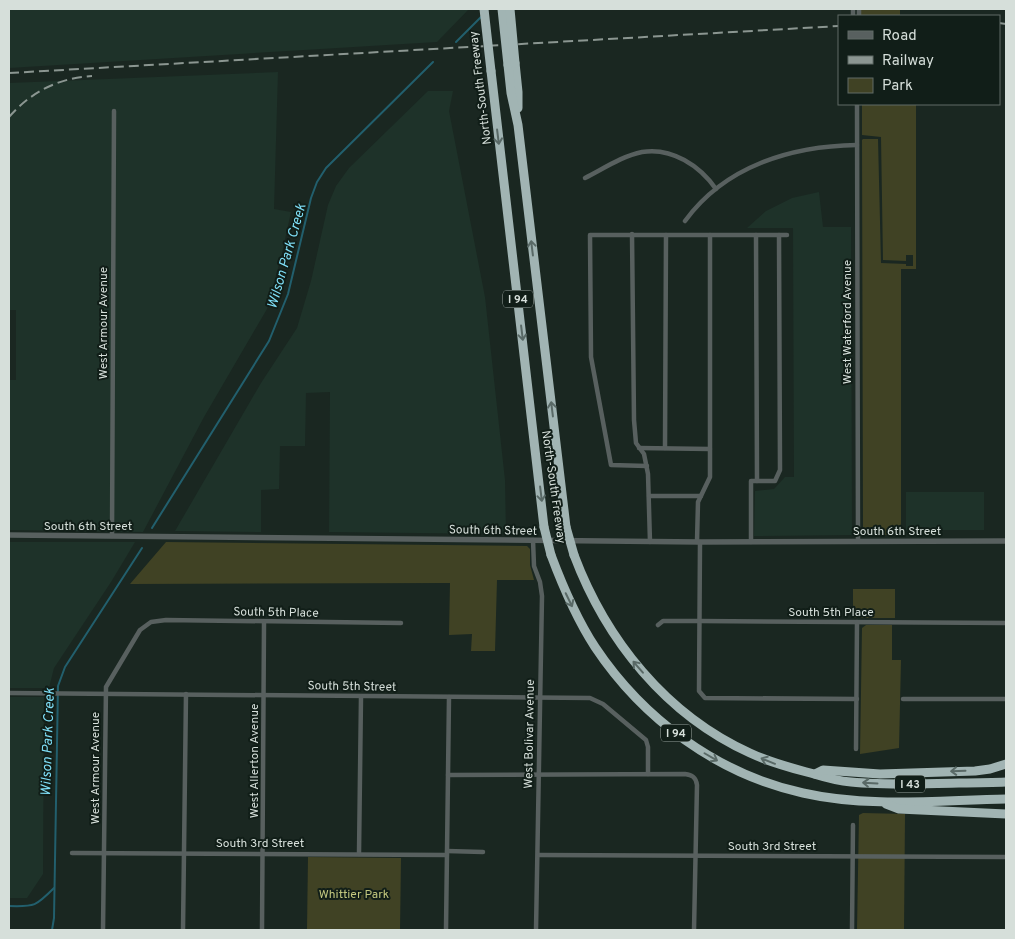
<svg xmlns="http://www.w3.org/2000/svg" width="1015" height="939" viewBox="0 0 1015 939" font-family="Overpass,sans-serif">
  <rect width="100%" height="100%" fill="#1a2721"/>
  <!-- built -->
  <g fill="#1e3229">
    <path d="M 9,9 L 469,9 L 437,42 L 9,68 Z"/>
    <path d="M 278,72 L 274,209 L 291,212 L 282,253 L 267,309 L 204,417 L 143,532 L 9,530 L 9,380 L 16,380 L 16,310 L 9,310 L 9,83 Z"/>
    <path d="M 428,91 L 453,91 L 449,111 L 485,297 L 505,480 L 506,534 L 329,532 L 330,392 L 306,393 L 305,446 L 280,446 L 279,489 L 261,490 L 261,532 L 175,531 L 261,383 L 297,328 L 311,281 L 328,205 L 336,186 L 349,168 Z"/>
    <path d="M 819,192 L 823,227 L 851,227 L 852,535 L 754,536 L 755,491 L 774,489 L 785,477 L 794,477 L 793,228 L 747,228 L 766,211 L 792,198 Z"/>
    <rect x="906" y="492" width="78" height="38"/>
    <path d="M 9,542 L 135,542 L 111,582 L 54,668 L 49,688 L 9,688 Z"/>
    <path d="M 9,697 L 44,697 L 43,874 L 27,898 L 9,898 Z"/>
  </g>
  <!-- green -->
  <g fill="#404224">
    <rect x="861" y="9" width="39" height="7"/>
    <path d="M 862,104 L 916,104 L 916,269 L 901,269 L 901,530 L 898,535 L 868,535 L 865,534 L 863,530 L 862,140 L 863,139 L 878,139 L 881,263 L 906,264 L 906,266 L 913,266 L 913,255 L 906,255 L 906,261 L 883,260 L 881,137 L 862,135 Z"/>
    <path d="M 166,542 L 527,546 L 530,549 L 530,565 L 534,580 L 497,580 L 495,651 L 471,651 L 472,634 L 449,635 L 450,583 L 130,584 Z"/>
    <rect x="853" y="589" width="42" height="29"/>
    <path d="M 866,625 L 892,625 L 892,660 L 901,660 L 899,748 L 860,754 L 862,628 Z"/>
    <path d="M 863,813 L 905,814 L 904,930 L 857,930 L 859,815 Z"/>
    <path d="M 308,857 L 401,858 L 400,930 L 307,930 Z"/>
  </g>
  <g fill="none" stroke-linecap="round" stroke-linejoin="round">
    <!-- stream -->
    <g stroke="#225f6d" stroke-width="2">
      <path d="M 456,42 L 481,17"/>
      <path d="M 152,528 L 269,341 L 288,294 L 311,198 L 317,182 L 326,168 L 433,62"/>
      <path d="M 9,906 C 35,907 36,906 54,888"/>
      <path d="M 52,930 L 54,918 L 58,686 L 65,667 L 142,548"/>
    </g>
    <!-- minor -->
    <g stroke="#58605f" stroke-width="4.5">
      <path d="M 853,9 L 853,16"/>
      <path d="M 859,9 L 859,16"/>
      <path d="M 857,104 L 858,541"/>
      <path d="M 585,178 C 603,169 622,156 642,152 C 672,147 700,166 716,189"/>
      <path d="M 685,221 C 725,166 791,146 857,145"/>
      <path d="M 632,234 L 634,420 L 636,443 L 644,454 L 648,474 L 650,542"/>
      <path d="M 756,235 L 757,481"/>
      <path d="M 639,448 L 710,449"/>
      <path d="M 665,448 L 666,235"/>
      <path d="M 647,466 L 611,465 L 591,357 L 590,235 L 787,235"/>
      <path d="M 649,496 L 701,496"/>
      <path d="M 112,536 L 114,111"/>
      <path d="M 533,540 L 534,566 L 540,582 L 542,596 L 536,930"/>
      <path d="M 697,542 L 698,502 L 710,477 L 710,235"/>
      <path d="M 700,542 L 699,691 L 705,698 L 857,699"/>
      <path d="M 751,542 L 751,481 L 775,481 L 780,470 L 779,235"/>
      <path d="M 658,625 L 663,621 L 699,621 L 1006,623"/>
      <path d="M 9,693 L 590,698 L 603,704 L 646,740 L 648,747 L 648,774"/>
      <path d="M 903,699 L 1006,699"/>
      <path d="M 856,749 L 857,622"/>
      <path d="M 448,775 L 685,774 C 692,775 696,777 697,785 L 694,930"/>
      <path d="M 447,851 L 483,852"/>
      <path d="M 72,853 L 447,855"/>
      <path d="M 359,854 L 361,697"/>
      <path d="M 538,855 L 1006,857"/>
      <path d="M 103,930 L 106,687 L 140,630 L 151,622 L 166,620 L 401,623"/>
      <path d="M 183,930 L 186,694"/>
      <path d="M 262,930 L 264,623"/>
      <path d="M 446,930 L 449,697"/>
      <path d="M 852,930 L 853,825"/>
    </g>
    <!-- tertiary -->
    <path stroke="#58605f" stroke-width="5.5" d="M 9,535 L 700,542 L 1006,541"/>
    <!-- motorway -->
    <g stroke="#a1b4b3" stroke-width="9">
      <path d="M 515,63 L 518,92 L 518,108"/>
      <path d="M 508,65 L 511,93 L 518,125 L 566,527"/>
      <path d="M 491,71 L 544,527"/>
      <path d="M 551,555 C 563,587 576,618 595,647 C 643,719 717,774 803,793 C 869,808 939,800 1006,799"/>
      <path d="M 574,555 C 606,640 666,715 750,753 C 771,763 792,768 814,774 C 827,778 838,781 851,782 C 871,784 892,784 912,784 C 943,783 975,783 1006,782"/>
      <path d="M 815,774 L 823,770 L 880,774 L 975,771 L 990,769 L 1006,764"/>
      <path d="M 886,804 L 899,809 L 1006,814"/>
    </g>
    <!-- rail -->
    <g stroke="#8b9691" stroke-width="2" stroke-dasharray="10 5" stroke-linecap="butt">
      <path d="M 999,23 L 1006,24"/>
      <path d="M 9,73 L 839,26"/>
      <path d="M 9,117 C 31,92 58,78 92,76"/>
    </g>
    <!-- motorway-bridge -->
    <g stroke="#a1b4b3" stroke-width="9">
      <path d="M 484,9 L 491,71"/>
      <path d="M 502,9 L 508,65"/>
      <path d="M 510,9 L 515,63"/>
      <path d="M 544,527 L 551,555"/>
      <path d="M 566,527 L 574,555"/>
    </g>
  </g>
  <!-- one-way arrows -->
  <defs><path id="oneway-shaft" d="M-6 0H5M1.5-3L5.5 0L1.5 3" fill="none" stroke-width="1.6" stroke-linecap="round" stroke-linejoin="round" transform="scale(1.25)"/></defs>
  <g stroke="#596966">
    <use href="#oneway-shaft" transform="translate(498 137) rotate(83)"/>
    <use href="#oneway-shaft" transform="translate(532 248) rotate(-97)"/>
    <use href="#oneway-shaft" transform="translate(522 333) rotate(83)"/>
    <use href="#oneway-shaft" transform="translate(552 409) rotate(-97)"/>
    <use href="#oneway-shaft" transform="translate(541 494) rotate(83)"/>
    <use href="#oneway-shaft" transform="translate(569 600) rotate(64)"/>
    <use href="#oneway-shaft" transform="translate(638 667) rotate(-131)"/>
    <use href="#oneway-shaft" transform="translate(711 757) rotate(30)"/>
    <use href="#oneway-shaft" transform="translate(768 761) rotate(-158)"/>
    <use href="#oneway-shaft" transform="translate(958 771) rotate(178)"/>
    <use href="#oneway-shaft" transform="translate(870 783) rotate(-177)"/>
  </g>
  <g text-anchor="middle" stroke-width="4" stroke-linejoin="round" paint-order="stroke">
    <!-- shield labels -->
    <g fill="#111e18" stroke="#9ba5a0" stroke-width="1">
      <rect x="503" y="290.5" width="30" height="17" rx="4"/>
      <rect x="661" y="724.5" width="30" height="17" rx="4"/>
      <rect x="895" y="775.5" width="30" height="17" rx="4"/>
    </g>
    <g font-size="11" font-weight="bold" fill="#d6dfda">
      <text x="518" y="303">I 94</text>
      <text x="676" y="737">I 94</text>
      <text x="910" y="788">I 43</text>
    </g>
    <!-- street labels -->
    <g font-size="12" fill="#d6dfda" stroke="#111e18">
      <text transform="translate(480 88) rotate(-97)" y="4">North-South Freeway</text>
      <text transform="translate(847 322) rotate(-90)" y="4">West Waterford Avenue</text>
      <text transform="translate(103 323) rotate(-90)" y="4">West Armour Avenue</text>
      <text transform="translate(554 487) rotate(82)" y="4">North-South Freeway</text>
      <text x="88" y="530">South 6th Street</text>
      <text transform="translate(493 530) rotate(1)" y="4">South 6th Street</text>
      <text x="897" y="535">South 6th Street</text>
      <text transform="translate(276 612) rotate(1)" y="4">South 5th Place</text>
      <text x="831" y="616">South 5th Place</text>
      <text transform="translate(352 686) rotate(1)" y="4">South 5th Street</text>
      <text transform="translate(529 734) rotate(-89)" y="4">West Bolivar Avenue</text>
      <text transform="translate(254 761) rotate(-90)" y="4">West Allerton Avenue</text>
      <text transform="translate(95 768) rotate(-90)" y="4">West Armour Avenue</text>
      <text x="260" y="847">South 3rd Street</text>
      <text x="772" y="850">South 3rd Street</text>
    </g>
    <!-- park labels -->
    <g font-size="12" fill="#c2c77e" stroke="#111e18">
      <text x="354" y="898">Whittier Park</text>
    </g>
    <!-- water labels -->
    <g font-size="14" font-style="italic" fill="#7fdef6" stroke="#111e18">
      <text transform="translate(286 256) rotate(-74)" y="5">Wilson Park Creek</text>
      <text transform="translate(47 742) rotate(-88)" y="5">Wilson Park Creek</text>
    </g>
  </g>
  <!-- border -->
  <rect width="1015" height="939" fill="none" stroke="#d6dfda" stroke-width="20"/>
  <!-- legend -->
  <rect x="838" y="15" width="162" height="90" fill="#111e18" stroke="#606b66"/>
  <rect x="848" y="31" width="25" height="8" fill="#58605f" stroke="#606b66"/>
  <text x="882" y="40" font-size="15" fill="#d6dfda">Road</text>
  <rect x="848" y="56" width="25" height="8" fill="#8b9691" stroke="#606b66"/>
  <text x="882" y="65" font-size="15" fill="#d6dfda">Railway</text>
  <rect x="848" y="78" width="25" height="15" fill="#404224" stroke="#606b66"/>
  <text x="882" y="90" font-size="15" fill="#d6dfda">Park</text>
</svg>
